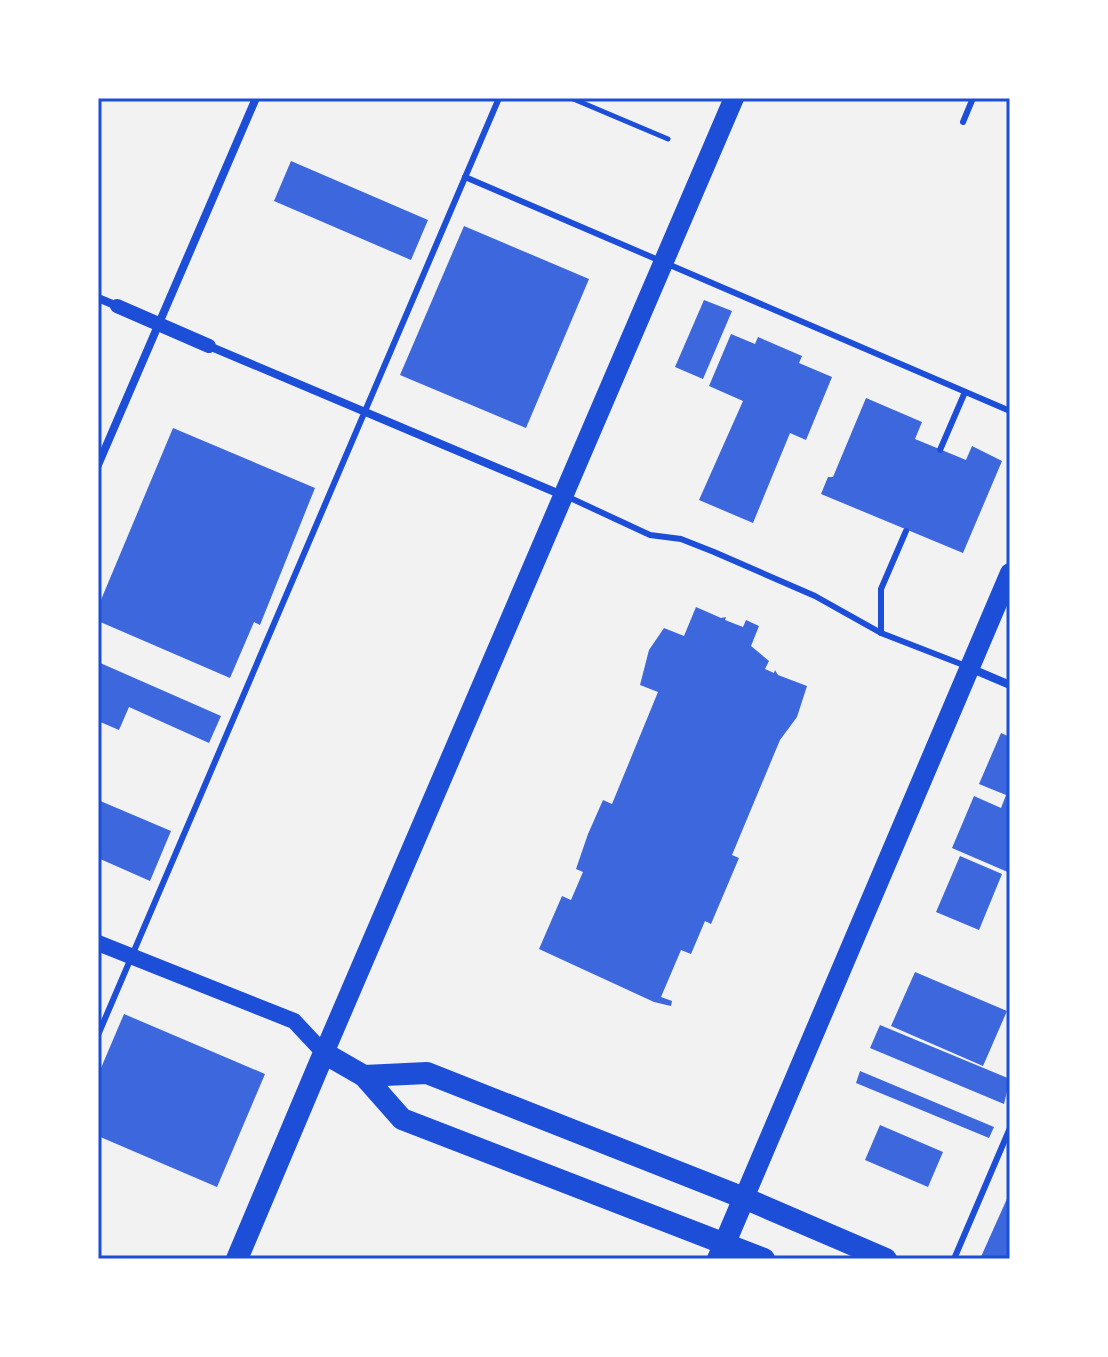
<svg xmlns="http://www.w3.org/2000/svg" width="1108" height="1357" viewBox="0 0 1108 1357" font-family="'Zilla Slab',serif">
  <rect width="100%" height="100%" fill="#f2f2f2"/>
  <!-- building -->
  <g fill="#3d67dc">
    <path d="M 291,161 L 428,220 L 411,260 L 274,201 Z"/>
    <path d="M 464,226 L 589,279 L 526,428 L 400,375 Z"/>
    <path d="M 704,300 L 732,311 L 703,379 L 675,367 Z"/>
    <path d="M 731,334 L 755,344 L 758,337 L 802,356 L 799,363 L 832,377 L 806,440 L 790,433 L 753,523 L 699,500 L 743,401 L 709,386 Z"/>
    <path d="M 866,398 L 922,422 L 915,439 L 966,460 L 972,446 L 1002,461 L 963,553 L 821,494 L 828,477 L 833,477 Z"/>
    <path d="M 173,428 L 315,488 L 260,625 L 254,622 L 230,678 L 98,621 L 98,607 Z"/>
    <path d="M 696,607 L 721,618 L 726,617 L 725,620 L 743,627 L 746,620 L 759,626 L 751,646 L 769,661 L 765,669 L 774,673 L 775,670 L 778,675 L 807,686 L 797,717 L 780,740 L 732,855 L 739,858 L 711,924 L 705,921 L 691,954 L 681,950 L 661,997 L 672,1001 L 671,1006 L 654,1002 L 539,949 L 562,896 L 571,900 L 583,872 L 576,869 L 588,834 L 603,800 L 612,804 L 658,692 L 640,685 L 649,650 L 664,628 L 684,636 Z"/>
    <path d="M 98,662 L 221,716 L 209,743 L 129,707 L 119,730 L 98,721 Z"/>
    <path d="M 1001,733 L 1010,737 L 1010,873 L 952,848 L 974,796 L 1001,808 L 1006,795 L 979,784 Z"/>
    <path d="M 98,800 L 171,831 L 150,881 L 98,858 Z"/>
    <path d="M 960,856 L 1002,874 L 979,930 L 936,912 Z"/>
    <path d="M 915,972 L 1007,1011 L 983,1066 L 891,1026 Z"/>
    <path d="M 124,1014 L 265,1074 L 217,1187 L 98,1136 L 98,1075 Z"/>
    <path d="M 880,1025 L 1010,1079 L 1004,1104 L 870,1048 Z"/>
    <path d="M 860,1071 L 994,1127 L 989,1138 L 856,1083 Z"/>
    <path d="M 880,1125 L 943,1152 L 928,1187 L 865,1160 Z"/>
    <path d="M 1010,1192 L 1010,1259 L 980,1259 Z"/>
  </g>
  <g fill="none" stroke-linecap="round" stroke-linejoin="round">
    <!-- path -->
    <path stroke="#1d4ed8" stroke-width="5" d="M 571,98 L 668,139"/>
    <!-- service -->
    <g stroke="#1d4ed8" stroke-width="6">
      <path d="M 963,122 L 973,98"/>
      <path d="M 465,177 L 1010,411"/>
      <path d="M 940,450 L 965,392"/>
      <path d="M 566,496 L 650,535 L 681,539 L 714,552 L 815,596 L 881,633 L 966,666"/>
      <path d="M 881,633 L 881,589 L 906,531"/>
      <path d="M 98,1035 L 499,98"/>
      <path d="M 954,1259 L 1010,1128"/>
    </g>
    <!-- minor -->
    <g stroke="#1d4ed8" stroke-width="8">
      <path d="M 98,298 L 117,306"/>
      <path d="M 209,346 L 562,495"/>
      <path d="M 98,465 L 256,98"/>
      <path d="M 970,668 L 1010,685"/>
    </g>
    <!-- tertiary -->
    <path stroke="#1d4ed8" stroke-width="14" d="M 117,306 L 209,346"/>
    <!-- secondary -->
    <path stroke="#1d4ed8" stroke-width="16" d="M 98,943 L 294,1021 L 324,1053"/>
    <!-- primary -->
    <g stroke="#1d4ed8" stroke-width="20">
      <path d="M 324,1053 L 734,98"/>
      <path d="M 744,1198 L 1010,573"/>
    </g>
    <!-- trunk -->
    <g stroke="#1d4ed8" stroke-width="22">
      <path d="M 364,1076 L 427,1073 L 744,1198 L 886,1259"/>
      <path d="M 237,1259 L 324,1053 L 364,1076 L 402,1119 L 764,1259"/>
      <path d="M 718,1259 L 744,1198"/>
    </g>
  </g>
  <!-- border -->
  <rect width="1108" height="1357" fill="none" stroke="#ffffff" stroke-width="200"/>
  <rect x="100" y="100" width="908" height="1157" fill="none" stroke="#1d4ed8" stroke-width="3"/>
</svg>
